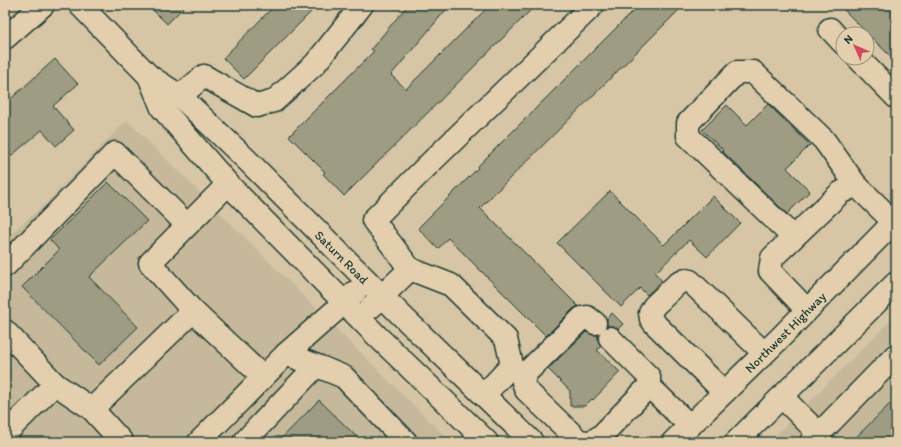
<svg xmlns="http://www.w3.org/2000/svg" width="901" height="447" viewBox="0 0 901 447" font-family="Itim,sans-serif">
  <rect width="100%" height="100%" fill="#d7c6a6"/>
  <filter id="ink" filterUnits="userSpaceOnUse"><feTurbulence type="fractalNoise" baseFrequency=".025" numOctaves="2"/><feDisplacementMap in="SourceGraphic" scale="8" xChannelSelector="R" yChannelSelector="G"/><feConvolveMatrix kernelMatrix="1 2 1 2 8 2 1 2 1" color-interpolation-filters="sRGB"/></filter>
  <g filter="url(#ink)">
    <!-- built -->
    <g fill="#c6b99b">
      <path d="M 127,120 L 381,373 L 451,442 L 5,442 L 5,239 L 46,203 Z"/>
      <path d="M 896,315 L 896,442 L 769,442 Z"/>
    </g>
    <!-- building -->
    <g fill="#9e9c82" stroke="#1f3d34">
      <path d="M 148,5 L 186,5 L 167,24 Z"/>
      <path d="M 275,5 L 318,5 L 244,79 L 223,58 Z"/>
      <path d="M 408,5 L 450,5 L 391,75 L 406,89 L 490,5 L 536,5 L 344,196 L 323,174 L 325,172 L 289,136 L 374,51 L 371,49 Z"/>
      <path d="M 639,5 L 684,5 L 480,208 L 578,306 L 573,309 L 546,336 L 448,238 L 438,249 L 418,228 L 478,168 L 477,167 Z"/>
      <path d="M 839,5 L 896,5 L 896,62 Z"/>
      <path d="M 55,59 L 78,84 L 53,106 L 74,130 L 56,146 L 42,130 L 5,161 L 5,104 Z"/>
      <path d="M 768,104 L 810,145 L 787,168 L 810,191 L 787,214 L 722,151 L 723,150 L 702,130 L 727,105 L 747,125 Z"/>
      <path d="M 108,182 L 147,221 L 89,277 L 138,327 L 99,365 L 22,287 L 59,250 L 50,240 Z"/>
      <path d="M 610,191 L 664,245 L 713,196 L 740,223 L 707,257 L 689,240 L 655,273 L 662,281 L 647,295 L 640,288 L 621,307 L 557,243 Z"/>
      <path d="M 612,313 L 623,324 L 618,329 L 613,326 L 607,326 L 607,318 Z"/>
      <path d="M 586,332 L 593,335 L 598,335 L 598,341 L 601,346 L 597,350 L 620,372 L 593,400 L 592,399 L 585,406 L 570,406 L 570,391 L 548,369 Z"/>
      <path d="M 896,398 L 896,442 L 851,442 Z"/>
      <path d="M 319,400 L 362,442 L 278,442 Z"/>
    </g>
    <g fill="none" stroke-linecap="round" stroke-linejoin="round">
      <!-- minor casing -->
      <g stroke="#1f3d34" stroke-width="25">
        <g id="minor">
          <path d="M 80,5 L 149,76 L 180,96 L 248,161 L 400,314 L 532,442"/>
          <path d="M 830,29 L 843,43"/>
          <path d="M 5,38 L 43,5"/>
          <path d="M 858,58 L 896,97"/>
          <path d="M 149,76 L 162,108 L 228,184 L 378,337 L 487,442"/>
          <path d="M 180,96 L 204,76 L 257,106 L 274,101 L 315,64 L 362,5"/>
          <path d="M 228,184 L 150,263 L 193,311 L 263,377"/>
          <path d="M 793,237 L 688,136 L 688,123 L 737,72 L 753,72 L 824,140 L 856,185"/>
          <path d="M 6,265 L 115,153 L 187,225"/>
          <path d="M 410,269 L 451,285 L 506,339 L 512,365 L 484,395"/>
          <path d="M 371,307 L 410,269 L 373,220 L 424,169 L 593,5"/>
          <path d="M 807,310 L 770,271 L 772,258 L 840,193 L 856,185 L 894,222"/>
          <path d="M 5,331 L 55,384 L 5,434"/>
          <path d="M 286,354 L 320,367 L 344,377 L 406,442"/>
          <path d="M 55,384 L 92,409"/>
          <path d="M 649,386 L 690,426"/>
          <path d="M 724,392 L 654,323 L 651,319 L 650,313 L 654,306 L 677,284 L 686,280 L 690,281 L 764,353"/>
          <path d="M 782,397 L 819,434 L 811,442"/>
          <path d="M 819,434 L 896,355"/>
          <path d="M 122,442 L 92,409 L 193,311"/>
          <path d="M 199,442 L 286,354 L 345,302 L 355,292"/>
          <path d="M 244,442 L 316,366"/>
          <path d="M 587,442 L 579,441 L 526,390 L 523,382 L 526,373 L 582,318 L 587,317 L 595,323"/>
          <path d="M 591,442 L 601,436 L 649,386 L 649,377 L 610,338"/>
        </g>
      </g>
      <!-- major casing -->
      <g stroke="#1f3d34" stroke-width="25">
        <g id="major">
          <path d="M 673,442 L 777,341 L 889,227 L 896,221"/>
          <path d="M 736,442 L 896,283"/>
        </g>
      </g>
      <!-- minor -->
      <use href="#minor" stroke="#e3cfad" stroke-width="22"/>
      <!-- major -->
      <use href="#major" stroke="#e3cfad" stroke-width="22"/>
    </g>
  </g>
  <g text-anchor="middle" stroke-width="3" stroke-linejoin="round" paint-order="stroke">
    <!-- street labels -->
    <g font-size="13" fill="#1f3d34" stroke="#e3cfad">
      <text transform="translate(342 257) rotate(45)" y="5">Saturn Road</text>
      <text transform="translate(785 332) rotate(-45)" y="5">Northwest Highway</text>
    </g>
  </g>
  <!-- margin -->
  <rect width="901" height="447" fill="none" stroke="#e3cfad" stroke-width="20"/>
  <rect x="10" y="10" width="881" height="427" fill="none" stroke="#1f3d34" stroke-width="1.5" filter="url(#ink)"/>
  <!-- north arrow -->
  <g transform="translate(855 46) rotate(315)"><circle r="19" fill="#e3cfad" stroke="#95957d"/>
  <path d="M0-3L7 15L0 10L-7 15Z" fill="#d1495b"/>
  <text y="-6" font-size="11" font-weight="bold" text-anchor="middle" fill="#1f3d34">N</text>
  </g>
</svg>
